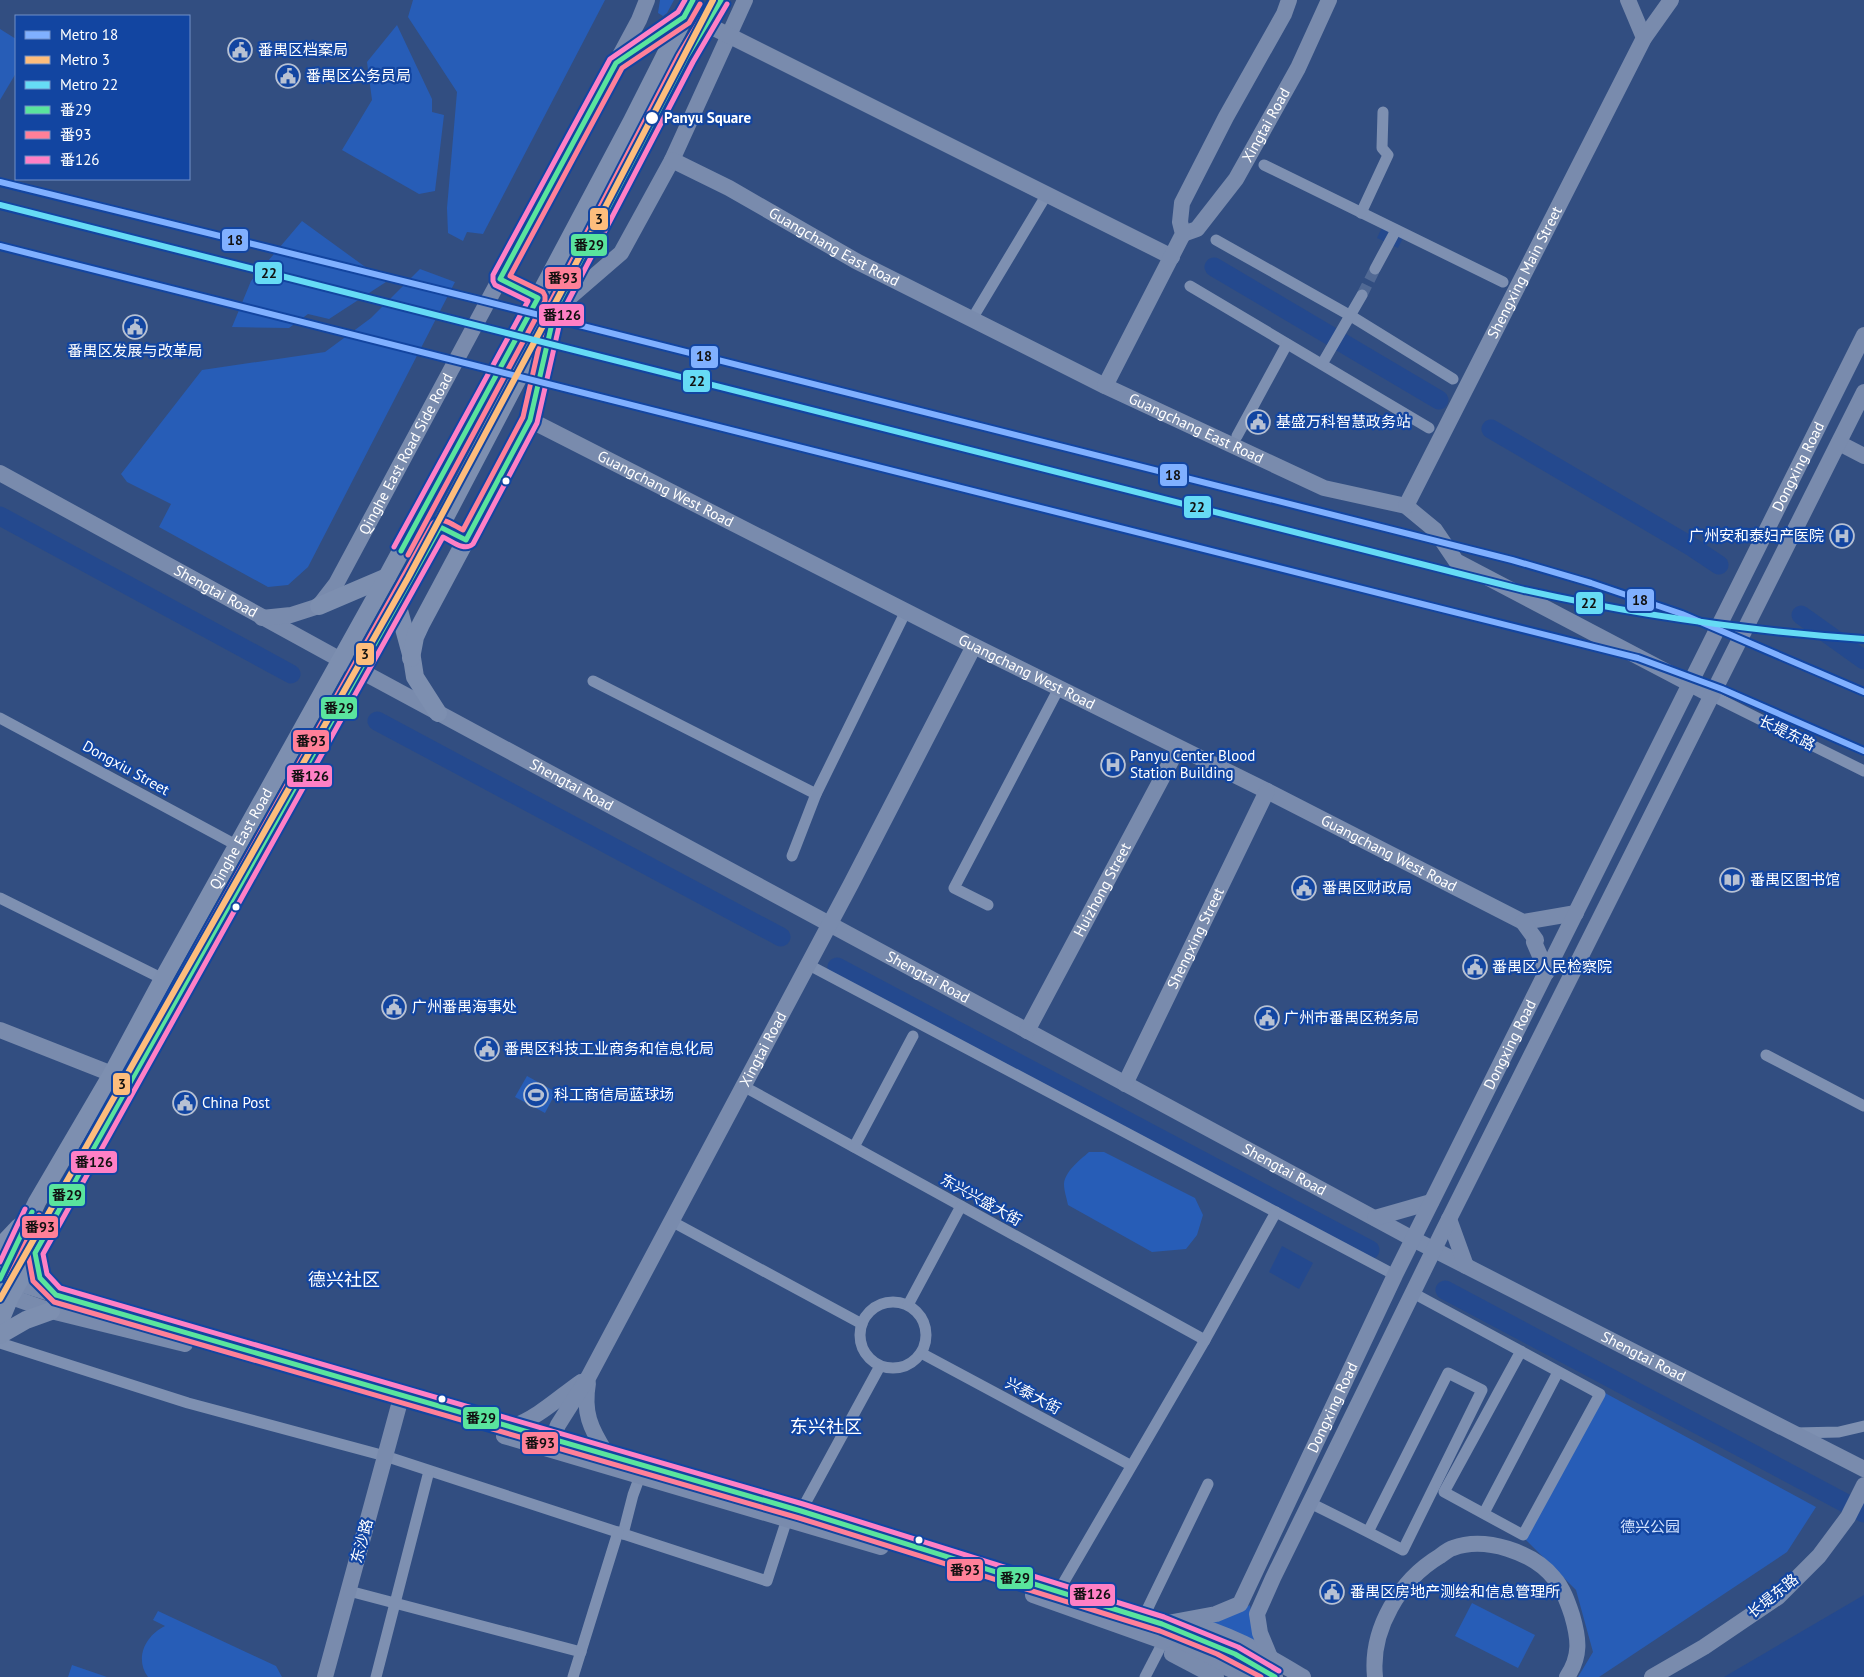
<svg xmlns="http://www.w3.org/2000/svg" width="1864" height="1677" viewBox="0 0 1864 1677" font-family="'PT Sans','Noto Sans SC',sans-serif">
  <rect width="100%" height="100%" fill="#324e81"/>
  <!-- green -->
  <g fill="#275db7">
    <path d="M 413,0 L 605,0 L 483,234 L 467,232 L 463,241 L 448,233 L 447,208 L 457,92 L 408,17 Z"/>
    <path d="M 660,0 L 674,0 L 667,13 L 663,16 L 658,13 Z"/>
    <path d="M 397,25 L 432,99 L 432,112 L 444,115 L 435,191 L 419,194 L 342,150 L 372,100 L 367,62 Z"/>
    <path d="M 0,29 L 16,39 L 16,73 L 0,100 Z"/>
    <path d="M 302,221 L 386,282 L 329,319 L 308,314 L 289,328 L 232,327 L 251,281 Z"/>
    <path d="M 420,269 L 455,282 L 308,567 L 288,585 L 268,587 L 159,527 L 171,504 L 127,482 L 121,474 L 202,370 L 325,352 L 371,318 Z"/>
    <path d="M 527,1076 L 556,1092 L 545,1113 L 515,1097 Z"/>
    <path d="M 1089,1152 L 1104,1152 L 1195,1198 L 1203,1215 L 1197,1235 L 1186,1249 L 1152,1252 L 1068,1205 C 1067,1199 1064,1191 1064,1184 C 1065,1171 1080,1160 1089,1152 Z"/>
    <path d="M 1605,1393 L 1816,1507 L 1787,1552 L 1599,1677 L 1578,1677 L 1593,1652 L 1576,1590 L 1523,1537 Z"/>
    <path d="M 1472,1603 L 1535,1635 L 1518,1668 L 1455,1636 Z"/>
    <path d="M 1250,1605 L 1256,1646 L 1203,1623 L 1228,1615 Z"/>
    <path d="M 158,1611 L 276,1666 L 282,1677 L 148,1677 C 134,1658 146,1635 165,1626 L 153,1620 Z"/>
    <path d="M 72,1665 L 107,1677 L 68,1677 Z"/>
  </g>
  <!-- water -->
  <g fill="#24498e">
    <path d="M 1385,221 L 1406,232 L 1398,248 L 1377,238 Z"/>
    <path d="M 1282,1246 L 1313,1263 L 1299,1289 L 1269,1272 Z"/>
    <path d="M 1864,1595 L 1864,1677 L 1724,1677 Z"/>
  </g>
  <g fill="none" stroke-linecap="round" stroke-linejoin="round">
    <!-- river -->
    <g stroke="#24498e" stroke-width="19">
      <path d="M 1214,267 L 1439,400"/>
      <path d="M 1491,429 L 1692,547 L 1719,565"/>
      <path d="M 0,516 L 291,674"/>
      <path d="M 1801,615 L 1864,660"/>
      <path d="M 377,721 L 781,937"/>
      <path d="M 837,967 L 1370,1250"/>
      <path d="M 1445,1290 L 1864,1513"/>
    </g>
    <!-- street-tunnel -->
    <path stroke="#516994" stroke-width="11" stroke-dasharray="11 5.5" stroke-linecap="butt" d="M 1362,295 L 1375,269"/>
    <!-- street -->
    <g stroke="#7e90b1" stroke-width="11">
      <path d="M 1264,165 L 1503,282"/>
      <path d="M 1361,213 L 1388,155 L 1382,148 L 1383,112"/>
      <path d="M 1216,240 L 1351,316 L 1453,379"/>
      <path d="M 1375,269 L 1396,230"/>
      <path d="M 1190,286 L 1429,428"/>
      <path d="M 972,319 L 1047,194"/>
      <path d="M 1322,364 L 1362,295"/>
      <path d="M 1237,436 L 1287,344"/>
      <path d="M 593,681 L 816,794 L 906,611"/>
      <path d="M 1711,695 L 1864,771"/>
      <path d="M 0,718 L 238,846"/>
      <path d="M 792,856 L 816,794"/>
      <path d="M 0,898 L 163,979"/>
      <path d="M 988,905 L 954,888 L 1059,688"/>
      <path d="M 807,964 L 1395,1275"/>
      <path d="M 1766,1055 L 1864,1106"/>
      <path d="M 743,1086 L 1205,1340"/>
      <path d="M 854,1147 L 913,1036"/>
      <path d="M 671,1221 L 862,1324"/>
      <path d="M 1413,1293 L 1600,1394 L 1523,1535 L 1444,1492 L 1521,1351"/>
      <circle cx="893" cy="1335" r="33"/>
      <path d="M 908,1305 L 961,1206"/>
      <path d="M 0,1343 L 188,1403 L 385,1456 L 767,1581 L 787,1519"/>
      <path d="M 921,1353 L 1130,1465"/>
      <path d="M 1796,1433 L 1839,1432 L 1864,1426"/>
      <path d="M 1310,1503 C 1341,1518 1372,1534 1403,1550 L 1482,1390 L 1448,1373 L 1368,1532"/>
      <path d="M 801,1511 L 880,1366"/>
      <path d="M 1484,1513 L 1558,1372"/>
      <path d="M 623,1534 L 633,1495 L 640,1476"/>
      <path d="M 349,1591 L 581,1652"/>
      <path d="M 1058,1592 L 1205,1340 L 1276,1212"/>
      <path d="M 1143,1618 L 1208,1484"/>
      <path d="M 376,1677 L 429,1471"/>
      <path d="M 573,1677 L 618,1532"/>
      <path d="M 1145,1677 L 1160,1648"/>
    </g>
    <!-- secondary -->
    <g stroke="#798bad" stroke-width="16">
      <path id="s1" d="M 745,0 L 672,160 L 621,253 L 555,310 L 530,420 L 974,646 L 1267,791 L 1523,922 L 1576,913"/>
      <path d="M 1628,0 L 1644,38"/>
      <path d="M 706,24 L 1172,257"/>
      <path id="s2" d="M 672,160 L 729,188 L 856,261 L 1105,386 L 1324,488 L 1406,506 L 1435,530 L 1456,561 L 1711,695"/>
      <path id="s3" d="M 1183,234 L 1197,229 L 1236,179 L 1298,68 L 1329,0"/>
      <path d="M 1105,386 L 1183,234 L 1180,222 L 1182,203 L 1226,117 L 1284,14 L 1289,0"/>
      <path d="M 1839,443 L 1864,456"/>
      <path id="s4" d="M 0,473 L 359,670 L 1413,1239 L 1864,1469"/>
      <path id="s5" d="M 1406,506 L 1644,38 L 1671,0"/>
      <path id="s6" d="M 262,618 L 291,615 L 319,606 L 336,584 L 639,20 L 647,0"/>
      <path d="M 1523,922 L 1536,940 L 1534,942 L 1547,972"/>
      <path d="M 0,1030 L 112,1074"/>
      <path id="s7" d="M 1027,1031 L 1178,748"/>
      <path id="s8" d="M 1125,1084 L 1267,791"/>
      <path d="M 1375,1218 L 1431,1202"/>
      <path d="M 1449,1219 L 1466,1266"/>
      <path d="M 5,1279 L 56,1295 L 801,1511 L 1162,1624 C 1201,1639 1241,1654 1275,1677"/>
      <path d="M 0,1293 L 51,1311 L 185,1344"/>
      <path d="M 588,1383 C 583,1412 590,1428 606,1453"/>
      <path d="M 512,1427 C 539,1417 558,1398 581,1382"/>
      <path d="M 504,1436 L 881,1547"/>
      <path id="s9" d="M 549,1447 L 558,1425 L 589,1376 L 851,884 L 974,646"/>
      <path d="M 1033,1595 L 1182,1648 L 1248,1677"/>
      <path d="M 1187,1623 C 1229,1632 1266,1655 1303,1677"/>
      <path id="s10" d="M 1162,1624 L 1216,1614 L 1240,1604 L 1395,1275 L 1864,335"/>
      <path d="M 1172,1654 L 1216,1677"/>
      <path d="M 1270,1657 L 1260,1633 L 1257,1614 L 1273,1578 L 1442,1233 L 1864,392"/>
      <path d="M 325,1677 L 399,1405"/>
      <path d="M 1375,1677 C 1370,1629 1400,1580 1440,1556 C 1444,1553 1449,1549 1453,1548 C 1485,1536 1533,1552 1554,1578 C 1563,1588 1568,1603 1572,1615 C 1579,1639 1581,1656 1567,1677"/>
      <path d="M 1652,1677 L 1704,1647 L 1778,1597 L 1819,1556 L 1848,1517 L 1864,1485"/>
    </g>
    <!-- primary -->
    <g stroke="#7d8fb0" stroke-width="18">
      <path d="M 616,63 L 682,19"/>
      <path d="M 500,279 L 538,298"/>
      <path d="M 397,603 L 412,658 L 415,677 L 438,713"/>
      <path d="M 319,606 L 387,577"/>
      <path d="M 411,658 L 415,637 L 421,624 L 530,420"/>
      <path d="M 0,1247 L 19,1227"/>
      <path d="M 35,1253 L 40,1278 L 56,1295"/>
      <path id="s11" d="M 0,1279 L 37,1202 L 112,1074 L 163,979 L 387,577 L 538,298 L 632,121 L 693,0"/>
      <path d="M 0,1321 L 10,1297 L 440,527 L 686,58 L 721,0"/>
      <path d="M 0,1335 L 26,1320 L 51,1311"/>
    </g>
    <!-- bus-1 casing -->
    <g stroke="#1245a1" stroke-width="9">
      <g id="bus-1">
        <path d="M 721,0 L 686,58 L 555,310 L 530,420 L 466,540 L 440,527 L 35,1253 L 40,1278 L 56,1295 L 801,1511 L 1162,1624 L 1235,1654 L 1275,1677"/>
        <path d="M 401,551 L 538,298 L 500,279 L 616,63 L 684,17 L 693,0"/>
        <path d="M 0,1279 L 32,1212"/>
      </g>
    </g>
    <!-- bus-2 casing -->
    <g stroke="#1245a1" stroke-width="9">
      <g id="bus-2">
        <path d="M 712,0 L 679,55 L 548,307 L 523,417 L 463,530 C 454,526 442,515 433,523 L 28,1249 L 28,1254 L 33,1281 L 54,1302 L 799,1518 L 1160,1631 L 1217,1654 L 1261,1677"/>
        <path d="M 408,555 L 545,301 L 545,296 L 543,292 L 510,276 L 622,68 L 689,23 L 700,4"/>
        <path d="M 7,1282 L 39,1215"/>
      </g>
    </g>
    <!-- bus-3 casing -->
    <g stroke="#1245a1" stroke-width="9">
      <g id="bus-3">
        <path d="M 727,4 L 693,62 L 562,313 L 537,423 L 473,544 C 464,552 452,541 443,537 L 43,1254 L 47,1274 L 60,1288 L 803,1504 L 1164,1617 L 1238,1647 L 1279,1671"/>
        <path d="M 394,547 L 528,301 L 495,285 L 493,281 L 493,275 L 610,59 L 678,12 L 685,0"/>
        <path d="M 0,1262 L 25,1209"/>
      </g>
    </g>
    <!-- bus-1 -->
    <use href="#bus-1" stroke="#5ae49d" stroke-width="5"/>
    <!-- bus-2 -->
    <use href="#bus-2" stroke="#ff8098" stroke-width="5"/>
    <!-- bus-3 -->
    <use href="#bus-3" stroke="#ff80c5" stroke-width="5"/>
    <!-- metro-1 casing -->
    <g stroke="#1245a1" stroke-width="10">
      <g id="metro-1">
        <path d="M 0,182 L 480,300 L 1512,560 L 1591,583 L 1682,614 L 1864,692"/>
        <path d="M 0,246 L 1422,604 L 1638,658 L 1722,689 L 1864,751"/>
      </g>
    </g>
    <!-- metro-2 casing -->
    <g stroke="#1245a1" stroke-width="10">
      <path id="metro-2" d="M 0,1299 L 408,578 L 560,294 L 713,0"/>
    </g>
    <!-- metro-3 casing -->
    <g stroke="#1245a1" stroke-width="10">
      <path id="metro-3" d="M 0,205 L 1524,590 C 1636,615 1749,631 1864,639"/>
    </g>
    <!-- metro-1 -->
    <use href="#metro-1" stroke="#80b0ff" stroke-width="6"/>
    <!-- metro-2 -->
    <use href="#metro-2" stroke="#fdbd7c" stroke-width="6"/>
    <!-- metro-3 -->
    <use href="#metro-3" stroke="#66dbf5" stroke-width="6"/>
  </g>
  <!-- icons -->
  <defs>
    <g id="civic-ring" transform="scale(1.25)"><circle r="9.5" fill="#1245a1" stroke="#b7c1d3" stroke-width="1.5"/><path d="M-.6-6.5H3V-4.5H.6V-3L4-1V1h2V6H-6V1h2V-1L-.6-3ZM-1.2 2.5V6h2.4V2.5Z" fill="#b7c1d3"/></g>
    <g id="hospital-ring" transform="scale(1.25)"><circle r="9.5" fill="#1245a1" stroke="#b7c1d3" stroke-width="1.5"/><path d="M-5-5h3v3.5h4V-5h3V5h-3V1.5h-4V5h-3Z" fill="#b7c1d3"/></g>
    <g id="library-ring" transform="scale(1.25)"><circle r="9.5" fill="#1245a1" stroke="#b7c1d3" stroke-width="1.5"/><path d="M-6-4Q-3-5.5-.7-3.5V5Q-3 3-6 4ZM6-4Q3-5.5 .7-3.5V5Q3 3 6 4Z" fill="#b7c1d3"/></g>
    <g id="stadium-ring" transform="scale(1.25)"><circle r="9.5" fill="#1245a1" stroke="#b7c1d3" stroke-width="1.5"/><path d="M0-5a6.5 5 0 1 0 0 10a6.5 5 0 1 0 0-10ZM-3.5-1.8h7v3.6h-7Z" fill="#b7c1d3"/></g>
  </defs>
  <g fill-rule="evenodd">
    <use href="#civic-ring" x="240" y="50"/>
    <use href="#civic-ring" x="288" y="76"/>
    <use href="#civic-ring" x="135" y="327"/>
    <use href="#civic-ring" x="1258" y="422"/>
    <use href="#hospital-ring" x="1842" y="536"/>
    <use href="#hospital-ring" x="1113" y="765"/>
    <use href="#library-ring" x="1732" y="880"/>
    <use href="#civic-ring" x="1304" y="888"/>
    <use href="#civic-ring" x="1475" y="967"/>
    <use href="#civic-ring" x="394" y="1007"/>
    <use href="#civic-ring" x="1267" y="1018"/>
    <use href="#civic-ring" x="487" y="1049"/>
    <use href="#stadium-ring" x="536" y="1095"/>
    <use href="#civic-ring" x="185" y="1103"/>
    <use href="#civic-ring" x="1332" y="1592"/>
  </g>
  <!-- markers -->
  <g fill="#fff" stroke="#1245a1" stroke-width="2">
    <circle cx="652" cy="118" r="7"/>
    <circle cx="506" cy="481" r="4.5"/>
    <circle cx="236" cy="907" r="4.5"/>
    <circle cx="442" cy="1399" r="4.5"/>
    <circle cx="919" cy="1540" r="4.5"/>
  </g>
  <g text-anchor="middle" stroke-width="4.5" stroke-linejoin="round" paint-order="stroke">
    <!-- poi labels -->
    <g font-size="15" fill="#fff" stroke="#1245a1" text-anchor="start">
      <text x="258" y="55">番禺区档案局</text>
      <text x="306" y="81">番禺区公务员局</text>
      <text x="135" y="356" text-anchor="middle">番禺区发展与改革局</text>
      <text x="1276" y="427">基盛万科智慧政务站</text>
      <text x="1824" y="541" text-anchor="end">广州安和泰妇产医院</text>
      <text x="1130" y="761">Panyu Center Blood<tspan x="1130" dy="17">Station Building</tspan></text>
      <text x="1750" y="885">番禺区图书馆</text>
      <text x="1322" y="893">番禺区财政局</text>
      <text x="1492" y="972">番禺区人民检察院</text>
      <text x="412" y="1012">广州番禺海事处</text>
      <text x="1284" y="1023">广州市番禺区税务局</text>
      <text x="504" y="1054">番禺区科技工业商务和信息化局</text>
      <text x="554" y="1100">科工商信局蓝球场</text>
      <text x="202" y="1108">China Post</text>
      <text x="1350" y="1597">番禺区房地产测绘和信息管理所</text>
    </g>
    <!-- stop labels -->
    <g font-size="15" font-weight="bold" fill="#fff" stroke="#1245a1" text-anchor="start">
      <text x="664" y="123">Panyu Square</text>
    </g>
    <!-- street labels -->
    <g font-size="15" fill="#fff" stroke="#1245a1">
      <text dy="5" stroke="none"><textPath href="#s3" startOffset="140">Xingtai Road</textPath></text>
      <text dy="5" stroke="none"><textPath href="#s2" startOffset="184">Guangchang East Road</textPath></text>
      <text dy="5" stroke="none"><textPath href="#s5" startOffset="262">Shengxing Main Street</textPath></text>
      <text dy="5" stroke="none"><textPath href="#s2" startOffset="589">Guangchang East Road</textPath></text>
      <text dy="5" stroke="none"><textPath href="#s6" startOffset="234">Qinghe East Road Side Road</textPath></text>
      <text dy="5" stroke="none"><textPath href="#s10" startOffset="1348">Dongxing Road</textPath></text>
      <text dy="5" stroke="none"><textPath href="#s1" startOffset="634">Guangchang West Road</textPath></text>
      <text dy="5" stroke="none"><textPath href="#s4" startOffset="246">Shengtai Road</textPath></text>
      <text dy="5" stroke="none"><textPath href="#s1" startOffset="1039">Guangchang West Road</textPath></text>
      <text transform="translate(1787 733) rotate(26)" y="5">长堤东路</text>
      <text transform="translate(126 768) rotate(29)" y="5">Dongxiu Street</text>
      <text dy="5" stroke="none"><textPath href="#s4" startOffset="651">Shengtai Road</textPath></text>
      <text dy="5" stroke="none"><textPath href="#s11" startOffset="502">Qinghe East Road</textPath></text>
      <text dy="5" stroke="none"><textPath href="#s1" startOffset="1444">Guangchang West Road</textPath></text>
      <text dy="5" stroke="none"><textPath href="#s7" startOffset="160">Huizhong Street</textPath></text>
      <text dy="5" stroke="none"><textPath href="#s8" startOffset="162">Shengxing Street</textPath></text>
      <text dy="5" stroke="none"><textPath href="#s4" startOffset="1056">Shengtai Road</textPath></text>
      <text dy="5" stroke="none"><textPath href="#s10" startOffset="702">Dongxing Road</textPath></text>
      <text dy="5" stroke="none"><textPath href="#s9" startOffset="452">Xingtai Road</textPath></text>
      <text dy="5" stroke="none"><textPath href="#s4" startOffset="1461">Shengtai Road</textPath></text>
      <text transform="translate(981 1200) rotate(29)" y="5">东兴兴盛大街</text>
      <text dy="5" stroke="none"><textPath href="#s4" startOffset="1866">Shengtai Road</textPath></text>
      <text transform="translate(1033 1396) rotate(28)" y="5">兴泰大街</text>
      <text dy="5" stroke="none"><textPath href="#s10" startOffset="298">Dongxing Road</textPath></text>
      <text transform="translate(362 1541) rotate(-75)" y="5">东沙路</text>
      <text transform="translate(1773 1596) rotate(-39)" y="5">长堤东路</text>
    </g>
    <!-- park labels -->
    <g font-size="15" fill="#d4e4fe" stroke="#1245a1">
      <text x="1650" y="1532">德兴公园</text>
    </g>
    <!-- quarter labels -->
    <g font-size="18" fill="#fff" stroke="#1245a1">
      <text x="344" y="1286">德兴社区</text>
      <text x="826" y="1433">东兴社区</text>
    </g>
  </g>
  <g stroke="#1245a1" stroke-width="2">
    <rect x="589" y="207" width="20" height="24" rx="5" fill="#fdbd7c"/>
    <rect x="221" y="228" width="28" height="24" rx="5" fill="#80b0ff"/>
    <rect x="570" y="233" width="38" height="24" rx="5" fill="#5ae49d"/>
    <rect x="254" y="261" width="29" height="24" rx="5" fill="#66dbf5"/>
    <rect x="544" y="266" width="38" height="24" rx="5" fill="#ff8098"/>
    <rect x="538" y="303" width="47" height="24" rx="5" fill="#ff80c5"/>
    <rect x="690" y="345" width="29" height="24" rx="5" fill="#80b0ff"/>
    <rect x="682" y="369" width="29" height="24" rx="5" fill="#66dbf5"/>
    <rect x="1159" y="463" width="29" height="24" rx="5" fill="#80b0ff"/>
    <rect x="1183" y="495" width="29" height="24" rx="5" fill="#66dbf5"/>
    <rect x="1626" y="588" width="29" height="24" rx="5" fill="#80b0ff"/>
    <rect x="1575" y="591" width="29" height="24" rx="5" fill="#66dbf5"/>
    <rect x="355" y="642" width="20" height="24" rx="5" fill="#fdbd7c"/>
    <rect x="320" y="696" width="38" height="24" rx="5" fill="#5ae49d"/>
    <rect x="292" y="729" width="38" height="24" rx="5" fill="#ff8098"/>
    <rect x="286" y="764" width="47" height="24" rx="5" fill="#ff80c5"/>
    <rect x="112" y="1072" width="19" height="24" rx="5" fill="#fdbd7c"/>
    <rect x="70" y="1150" width="48" height="24" rx="5" fill="#ff80c5"/>
    <rect x="48" y="1183" width="38" height="24" rx="5" fill="#5ae49d"/>
    <rect x="21" y="1215" width="38" height="24" rx="5" fill="#ff8098"/>
    <rect x="462" y="1406" width="38" height="24" rx="5" fill="#5ae49d"/>
    <rect x="521" y="1431" width="38" height="24" rx="5" fill="#ff8098"/>
    <rect x="946" y="1558" width="38" height="24" rx="5" fill="#ff8098"/>
    <rect x="996" y="1566" width="38" height="24" rx="5" fill="#5ae49d"/>
    <rect x="1069" y="1583" width="47" height="24" rx="5" fill="#ff80c5"/>
  </g>
  <g font-size="14" text-anchor="middle" font-weight="bold" fill="#111">
    <text x="599" y="224">3</text>
    <text x="235" y="245">18</text>
    <text x="589" y="250">番29</text>
    <text x="269" y="278">22</text>
    <text x="563" y="283">番93</text>
    <text x="562" y="320">番126</text>
    <text x="704" y="361">18</text>
    <text x="697" y="386">22</text>
    <text x="1173" y="480">18</text>
    <text x="1197" y="512">22</text>
    <text x="1640" y="605">18</text>
    <text x="1589" y="608">22</text>
    <text x="365" y="659">3</text>
    <text x="339" y="713">番29</text>
    <text x="311" y="746">番93</text>
    <text x="310" y="781">番126</text>
    <text x="122" y="1089">3</text>
    <text x="94" y="1167">番126</text>
    <text x="67" y="1200">番29</text>
    <text x="40" y="1232">番93</text>
    <text x="481" y="1423">番29</text>
    <text x="540" y="1448">番93</text>
    <text x="965" y="1575">番93</text>
    <text x="1015" y="1583">番29</text>
    <text x="1092" y="1599">番126</text>
  </g>
  <!-- legend -->
  <rect x="15" y="15" width="175" height="165" fill="#1245a1" stroke="#718fc7"/>
  <rect x="25" y="31" width="25" height="8" fill="#80b0ff" stroke="#718fc7"/>
  <text x="60" y="40" font-size="15" fill="#ffffff">Metro 18</text>
  <rect x="25" y="56" width="25" height="8" fill="#fdbd7c" stroke="#718fc7"/>
  <text x="60" y="65" font-size="15" fill="#ffffff">Metro 3</text>
  <rect x="25" y="81" width="25" height="8" fill="#66dbf5" stroke="#718fc7"/>
  <text x="60" y="90" font-size="15" fill="#ffffff">Metro 22</text>
  <rect x="25" y="106" width="25" height="8" fill="#5ae49d" stroke="#718fc7"/>
  <text x="60" y="115" font-size="15" fill="#ffffff">番29</text>
  <rect x="25" y="131" width="25" height="8" fill="#ff8098" stroke="#718fc7"/>
  <text x="60" y="140" font-size="15" fill="#ffffff">番93</text>
  <rect x="25" y="156" width="25" height="8" fill="#ff80c5" stroke="#718fc7"/>
  <text x="60" y="165" font-size="15" fill="#ffffff">番126</text>
</svg>
